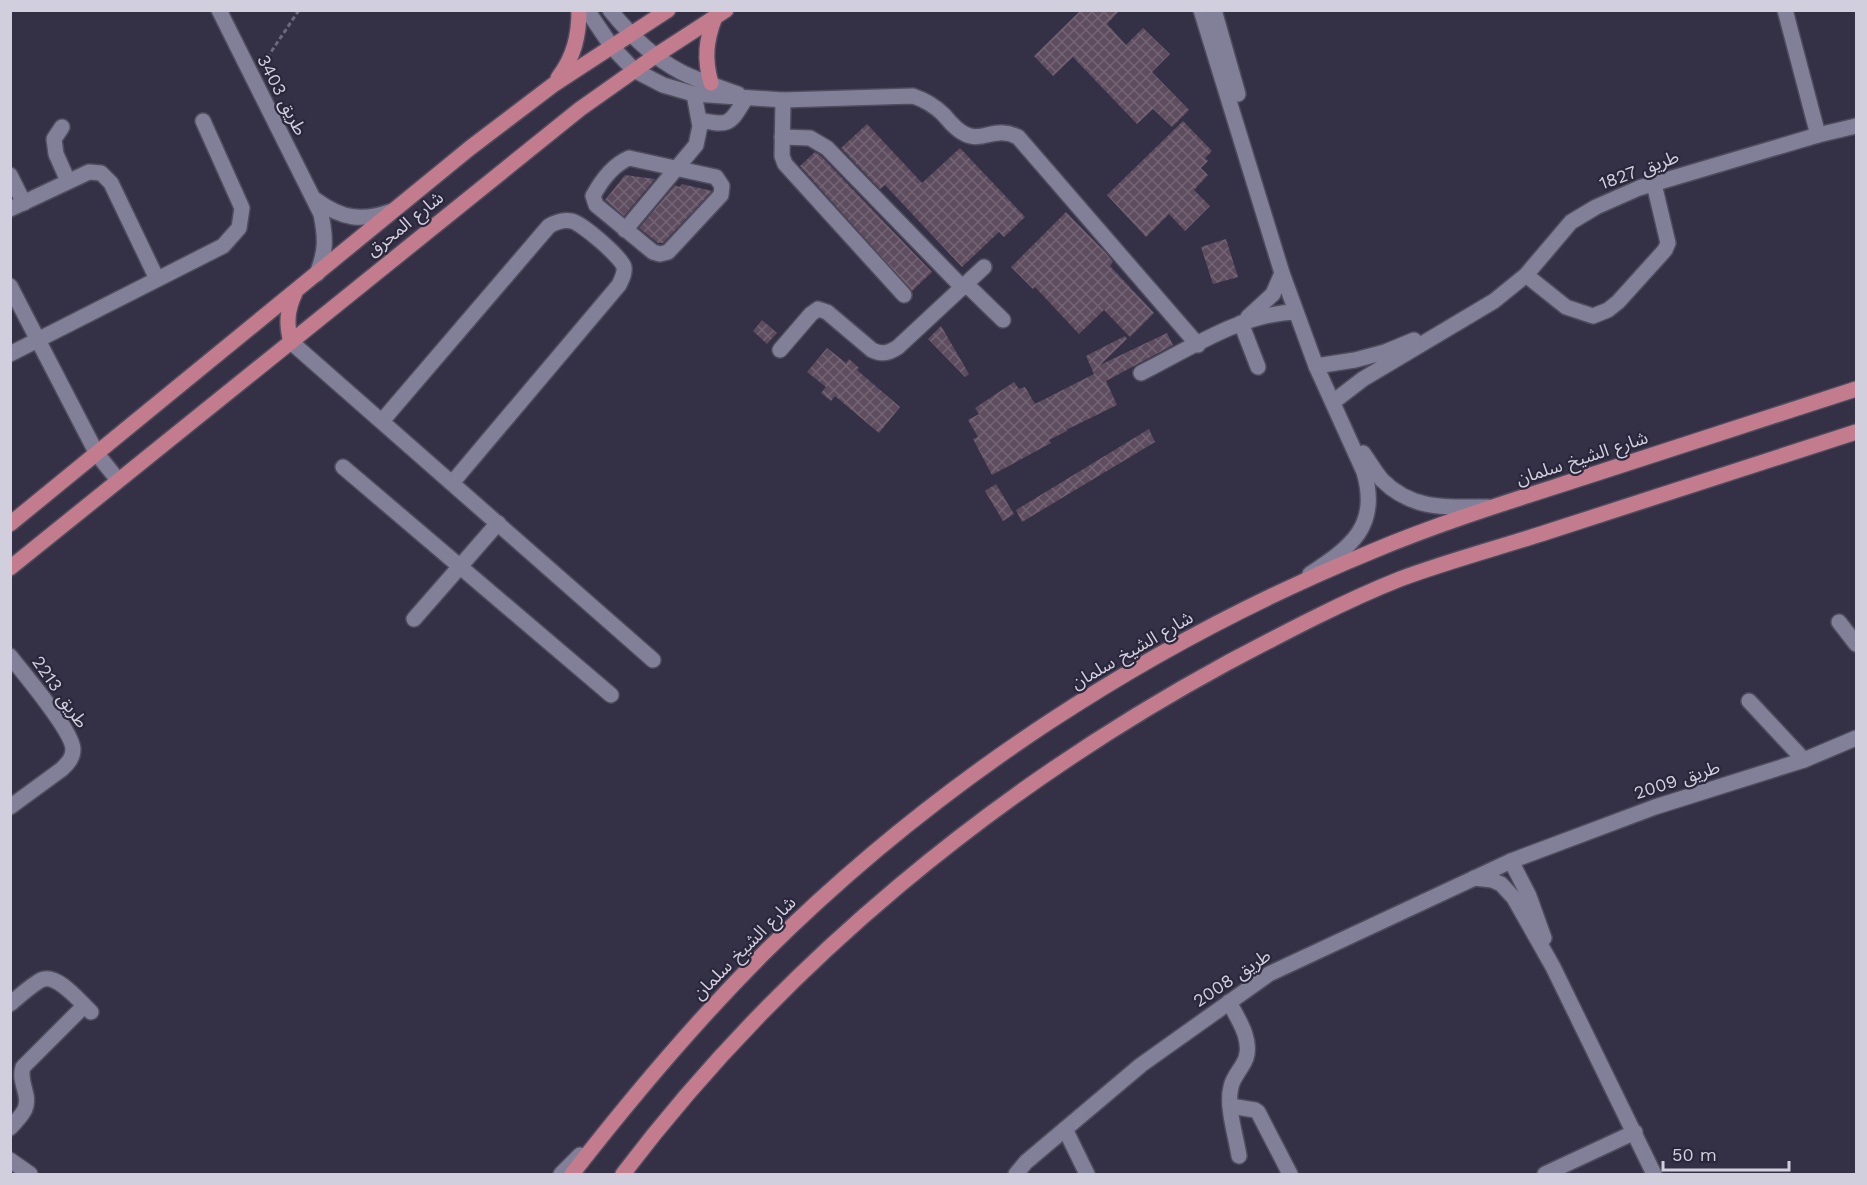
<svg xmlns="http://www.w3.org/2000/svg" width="1867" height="1185" viewBox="0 0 1867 1185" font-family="'Work Sans','Noto Sans Arabic',sans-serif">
  <defs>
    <pattern id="building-cross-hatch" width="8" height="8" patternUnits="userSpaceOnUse" patternTransform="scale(1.5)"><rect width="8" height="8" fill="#5e4c5f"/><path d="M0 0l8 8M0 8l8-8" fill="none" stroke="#746576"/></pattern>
  </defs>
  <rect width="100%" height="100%" fill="#343146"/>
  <!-- building -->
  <g fill="url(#building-cross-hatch)">
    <path d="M 1081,10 L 1120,10 L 1107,24 L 1126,45 L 1143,28 L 1170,54 L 1152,72 L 1189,110 L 1172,127 L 1153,109 L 1137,124 L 1073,57 L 1053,76 L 1034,56 Z"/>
    <path d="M 1183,121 L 1212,151 L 1205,158 L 1208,161 L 1201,168 L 1208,175 L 1194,190 L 1210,206 L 1185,231 L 1169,214 L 1146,237 L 1107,195 Z"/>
    <path d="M 867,124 L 922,183 L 960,148 L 1025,217 L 1004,237 L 999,232 L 962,267 L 885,185 L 880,189 L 841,148 Z"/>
    <path d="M 815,152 L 821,156 L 932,272 L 912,291 L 800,166 Z"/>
    <path d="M 625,175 L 655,179 L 624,216 L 605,200 Z"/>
    <path d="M 682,184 L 712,191 L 663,243 L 658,243 L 639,228 L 675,185 L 679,187 Z"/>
    <path d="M 1066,212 L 1106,253 L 1113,262 L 1110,266 L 1154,313 L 1130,337 L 1104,310 L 1079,334 L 1035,287 L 1033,289 L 1011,267 Z"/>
    <path d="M 1226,239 L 1238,277 L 1213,284 L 1201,247 Z"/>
    <path d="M 762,320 L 777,333 L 767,344 L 753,331 Z"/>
    <path d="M 941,326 L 969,374 L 965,377 L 928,339 Z"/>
    <path d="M 1167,333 L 1173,345 L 1106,381 L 1117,405 L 1066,430 L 1067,431 L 1049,440 L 1051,443 L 992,475 L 973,439 L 978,437 L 968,420 L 979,414 L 975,408 L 1014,382 L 1019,389 L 1025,387 L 1035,404 L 1094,374 L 1086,356 L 1125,336 L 1127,339 L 1100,365 Z"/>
    <path d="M 827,348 L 846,363 L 849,359 L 859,368 L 857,370 L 900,407 L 879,433 L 835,396 L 831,401 L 821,393 L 826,387 L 807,372 Z"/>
    <path d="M 1149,429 L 1155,442 L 1022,522 L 1016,510 Z"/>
    <path d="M 996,484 L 1014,514 L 1003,521 L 985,491 Z"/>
  </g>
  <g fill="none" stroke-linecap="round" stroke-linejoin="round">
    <!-- minor casing -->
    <g stroke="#4f4c5e" stroke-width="18">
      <g id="minor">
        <path d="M 219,10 L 321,214 C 326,239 326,251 317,274"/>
        <path d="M 587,10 L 612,47 L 634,70 L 663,85 L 694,94 L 783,100 L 913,96 C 925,100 935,106 944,115 C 950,122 956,130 965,134 C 983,143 995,125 1018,137 L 1198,345"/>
        <path d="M 610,10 C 630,35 652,57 681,72 C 699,81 719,87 738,94"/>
        <path d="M 1201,10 L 1282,273 L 1316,366 L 1364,472 C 1380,526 1351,547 1310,574"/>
        <path d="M 1214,10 L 1238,94"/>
        <path d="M 1785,10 L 1818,135"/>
        <path d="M 783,100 L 782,156 L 785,164 L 904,295"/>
        <path d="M 700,120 C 731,127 730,123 746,98"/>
        <path d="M 62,127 L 54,139 L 56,154 L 68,181"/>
        <path d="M 782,137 L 810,138 L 827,148 L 963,288"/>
        <path d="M 629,158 L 716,177 L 722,186 L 721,195 L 668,252 L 660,254 L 653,252 L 596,205 L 593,196 C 601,181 613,165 629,158 Z"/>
        <path d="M 10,175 L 24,203"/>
        <path d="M 316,200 C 342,219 362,222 392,211"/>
        <path d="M 10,209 L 89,172 L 101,173 L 111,183 L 157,279"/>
        <path d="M 625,230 L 696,145 L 700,126 L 694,94"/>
        <path d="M 1526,275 L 1566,307 L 1593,316 L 1608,310 L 1618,302 L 1665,250 L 1668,243 L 1654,184"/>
        <path d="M 966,284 L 1003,320"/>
        <path d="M 10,286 L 97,454 L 118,480"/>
        <path d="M 1248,317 L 1273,294 L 1282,273"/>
        <path d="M 1241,323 L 1258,367"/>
        <path d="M 291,342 L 653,660"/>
        <path d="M 780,350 L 811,314 L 818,309 L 827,312 L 872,350 C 882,355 889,353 898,347 L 984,267"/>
        <path d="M 10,354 L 223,246 L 239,228 L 242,208 L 203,121"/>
        <path d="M 1316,366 L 1355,360 L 1385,352 L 1414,340"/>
        <path d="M 1141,373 C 1189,349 1242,313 1296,312"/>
        <path d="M 1333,402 L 1363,379 L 1494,301 L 1526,275 L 1571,222 L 1596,207 L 1639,188 L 1818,135 L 1856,126"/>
        <path d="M 382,421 L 549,226 C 556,222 563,219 571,221 C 581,222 621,257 624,267 C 625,273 622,279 619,285 L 452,483"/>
        <path d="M 1363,453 C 1369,461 1375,472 1382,480 C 1413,511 1448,507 1488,507"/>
        <path d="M 343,467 L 611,695"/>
        <path d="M 414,619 L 498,523"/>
        <path d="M 1839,622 L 1856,644"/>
        <path d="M 10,656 C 24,674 72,730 73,749 C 73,758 68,763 62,769 L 10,807"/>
        <path d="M 1749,701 L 1804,760"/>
        <path d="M 1511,861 L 1529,896 L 1544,938"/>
        <path d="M 1474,878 L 1492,880 L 1501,884 L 1514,898 L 1553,967 L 1654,1174"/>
        <path d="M 1229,1002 C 1238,1019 1252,1039 1246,1058 C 1242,1069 1233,1076 1231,1087 C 1226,1106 1236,1136 1239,1156"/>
        <path d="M 10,1004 C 20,996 30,986 41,980 C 57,972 80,1002 91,1012"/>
        <path d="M 1230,1106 L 1255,1110 L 1258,1112 L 1290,1174"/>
        <path d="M 10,1128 C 15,1122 22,1116 25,1109 C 31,1094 18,1083 23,1067 L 84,1006"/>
        <path d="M 1065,1129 L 1087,1174"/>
        <path d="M 10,1160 L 30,1174"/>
        <path d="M 561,1174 L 580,1155"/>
        <path d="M 1016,1174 L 1026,1162 L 1141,1065 L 1269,974 L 1511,861 L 1655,807 L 1804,760 L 1856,738"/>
        <path d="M 1545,1174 L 1635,1132"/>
      </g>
    </g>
    <!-- major casing -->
    <g stroke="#4f4c5e" stroke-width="18">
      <g id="major">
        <path d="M 558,78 C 574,57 579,36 579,10"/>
        <path d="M 711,83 C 704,59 706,40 715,17"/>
        <path d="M 291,342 C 286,324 287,310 295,293"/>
        <path d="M 10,524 L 470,148 L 553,85 L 668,10"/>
        <path d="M 10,568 L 580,109 L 655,56 L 726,10"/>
        <path d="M 572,1174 C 632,1097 695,1022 764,953 C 937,781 1148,643 1373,551 C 1442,522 1514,500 1585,477 C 1675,448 1766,418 1856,389"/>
        <path d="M 623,1174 C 783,963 995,789 1227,663 C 1282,634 1342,602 1400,579 C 1448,561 1498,548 1547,532 C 1650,498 1753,465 1856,432"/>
      </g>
    </g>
    <!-- path -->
    <path stroke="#6b697b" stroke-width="3" stroke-dasharray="4.5 3" stroke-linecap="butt" d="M 263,64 L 299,10"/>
    <!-- minor -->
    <use href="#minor" stroke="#827f98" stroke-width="15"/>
    <!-- major -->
    <use href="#major" stroke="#c37c8d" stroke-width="15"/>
  </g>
  <g text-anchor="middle" stroke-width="4.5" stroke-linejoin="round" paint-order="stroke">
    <!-- street labels -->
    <g font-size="18" fill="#d1cfdd" stroke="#2a273c">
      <text transform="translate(282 95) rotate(63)" y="6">طريق 3403</text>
      <text transform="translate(1639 170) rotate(-20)" y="6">طريق 1827</text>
      <text transform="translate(405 224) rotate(-39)" y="6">شارع المحرق</text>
      <text transform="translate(1582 458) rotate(-18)" y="6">شارع الشيخ سلمان</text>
      <text transform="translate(1132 650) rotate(-30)" y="6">شارع الشيخ سلمان</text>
      <text transform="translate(60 692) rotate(55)" y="6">طريق 2213</text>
      <text transform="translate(1677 780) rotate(-18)" y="6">طريق 2009</text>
      <text transform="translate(744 948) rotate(-45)" y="6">شارع الشيخ سلمان</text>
      <text transform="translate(1232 978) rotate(-34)" y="6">طريق 2008</text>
    </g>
  </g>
  <!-- border -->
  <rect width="1867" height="1185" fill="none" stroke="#d1cfdd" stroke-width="24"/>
  <!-- scale -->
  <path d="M1663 1161v9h126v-9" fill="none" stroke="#d1cfdd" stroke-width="3"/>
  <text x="1672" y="1161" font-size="18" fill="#d1cfdd" stroke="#2a273c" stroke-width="4.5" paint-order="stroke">50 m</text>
</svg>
